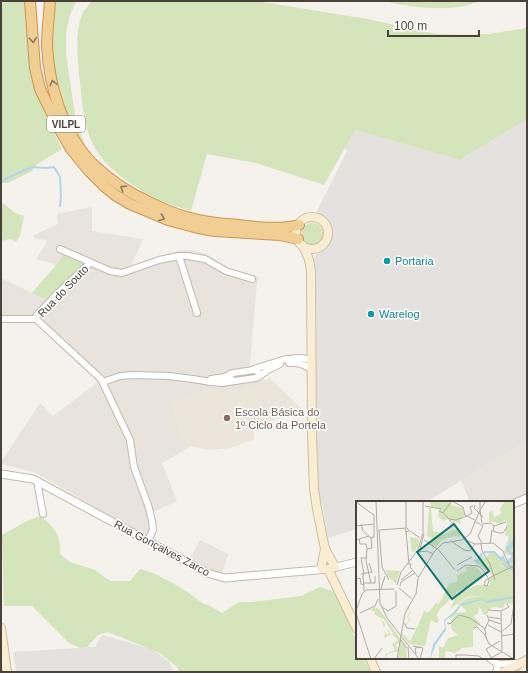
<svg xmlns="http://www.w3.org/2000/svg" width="528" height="673" viewBox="0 0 528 673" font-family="Helvetica,sans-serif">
  <rect width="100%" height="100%" fill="#f5f2ed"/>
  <!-- residential -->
  <g fill="#e8e3dc">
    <path d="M 92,207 L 92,231 L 143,239 L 130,268 L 150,259 L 170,253 L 181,250 L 192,250 L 207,254 L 221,264 L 235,271 L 255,275 L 259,278 L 257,282 L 250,365 L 266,381 L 269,378 L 302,409 L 254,427 L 254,439 L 229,448 L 210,450 L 191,446 L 162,463 L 177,501 L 151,513 L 156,519 L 154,541 L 34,472 L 1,464 L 1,462 L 40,403 L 53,416 L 98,382 L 35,323 L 1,322 L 1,278 L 45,299 L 63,255 L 56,265 L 36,259 L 44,247 L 47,240 L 34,239 L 34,235 L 58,224 L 57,214 Z"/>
    <path d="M 527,441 L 527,494 L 506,502 L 470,502 L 461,481 Z"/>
    <path d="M 200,540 L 228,554 L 222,574 L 212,570 L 190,559 Z"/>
  </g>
  <!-- industrial -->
  <g fill="#e5e1de">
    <path d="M 527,119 L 527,441 L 426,502 L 357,502 L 357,529 L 328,538 L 322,504 L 314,489 L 311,272 L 315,256 L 320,247 L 326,241 L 328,234 L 328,230 L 325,223 L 322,221 L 315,217 L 320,205 L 347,151 L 344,147 L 355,130 L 460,160 Z"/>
    <path d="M 102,635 L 152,649 L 170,662 L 173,672 L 16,672 L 13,652 L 95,647 Z"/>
  </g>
  <!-- education -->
  <path fill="#ece5d9" d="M 269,378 L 302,409 L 254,427 L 254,439 L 229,448 L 210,450 L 191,446 L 182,441 L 171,402 L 210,388 L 212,393 L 258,386 L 264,379 L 266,381 Z"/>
  <!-- green -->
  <g fill="#d4e4bb">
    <path d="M 1,1 L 25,1 C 27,30 29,62 37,90 C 43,111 52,130 62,149 L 37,164 L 32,171 L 8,183 L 1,183 Z"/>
    <path d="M 55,1 L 76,1 L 69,18 L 66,34 L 66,54 L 76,122 L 89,155 L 76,136 L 64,112 L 52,64 L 51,40 Z"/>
    <path d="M 92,1 L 257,1 L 367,19 L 437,34 L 464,35 L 488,34 L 527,28 L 527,119 L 460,160 L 355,130 L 324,185 L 256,163 L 207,154 L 191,211 C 182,208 172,205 163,202 C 142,193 107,170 96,150 C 83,128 82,99 79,73 C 77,56 75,26 84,11 C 87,7 89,4 92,1 Z"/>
    <path d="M 383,1 L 479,1 C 451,14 412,7 383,1 Z"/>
    <path d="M 1,203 L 3,203 L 15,213 L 24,216 L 20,236 L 16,242 L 10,239 L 1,241 Z"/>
    <circle cx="312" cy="234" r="11"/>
    <path d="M 63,255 L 85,264 L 45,299 L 32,293 L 56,265 Z"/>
    <path d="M 40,516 C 55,527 61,535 60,554 L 70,562 L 95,570 L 110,581 L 130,581 L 140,569 L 153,573 L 171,582 L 189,593 L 202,603 L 210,606 L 222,613 L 239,602 L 251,602 L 301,596 L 320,587 L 335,592 L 342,602 L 348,622 L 357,641 L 357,658 L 364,658 L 370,672 L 179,672 L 177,667 L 160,653 L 108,632 L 98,635 L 87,647 L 80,648 L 69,643 L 32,606 L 4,606 L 2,535 L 27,521 Z"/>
  </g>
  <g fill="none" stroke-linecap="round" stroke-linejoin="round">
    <!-- stream -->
    <path stroke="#b2d6e9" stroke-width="2" d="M 1,181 L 32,167 L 46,168 L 54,167 L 60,177 L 61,196 L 60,206"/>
    <!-- minor casing -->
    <g stroke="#bfb9b1" stroke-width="8">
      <g id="minor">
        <path d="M 60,249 L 110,271 L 122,273 L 159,260 L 179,256 L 188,256 L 205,259 L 226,271 L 252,279"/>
        <path d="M 179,256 L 197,313"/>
        <path d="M 1,319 L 36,319 L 101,379 L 130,440 L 134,467 L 149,508 L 152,521 L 153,530 L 148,541"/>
        <path d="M 36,319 L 37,315 L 55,296 L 90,263"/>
        <path d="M 289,363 C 298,362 304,365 312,369"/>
        <path d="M 254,369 L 286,359 L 301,358 L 312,360"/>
        <path d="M 254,370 L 257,371 L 259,374 L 258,377 L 255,378 L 235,381 C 231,380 230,378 230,374 L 233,373 Z"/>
        <path d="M 258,377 L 268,370 L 280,364"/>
        <path d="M 211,379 L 225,377 L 230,374"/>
        <path d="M 103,382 L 120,376 L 134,375 L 169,376 L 193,379 L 211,382 L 222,383 L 235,381"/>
        <path d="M 37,481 L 43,514"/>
        <path d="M 489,658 L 498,664 L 518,663"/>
        <path d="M 496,672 L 497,669 L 498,664"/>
      </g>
    </g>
    <!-- tertiary casing -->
    <g stroke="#bfb9b1" stroke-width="9">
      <g id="tertiary">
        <path d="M 1,474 L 33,479 L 207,573 L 225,578 L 328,569 L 357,562"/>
        <path d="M 513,504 L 527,498"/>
      </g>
    </g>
    <!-- secondary casing -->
    <g stroke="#cec0a2" stroke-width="10">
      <g id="secondary">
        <circle cx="312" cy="233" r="16"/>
        <path d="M 302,245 C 308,255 310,261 311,272 L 312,435 L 314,489 L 317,509 L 325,549 L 335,567"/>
        <path d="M 321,569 L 325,549"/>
        <path d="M 328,569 L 357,629"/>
        <path d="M 1,628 L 7,672"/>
        <path d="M 370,658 L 376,672"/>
        <path d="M 503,672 L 527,660"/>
        <path d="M 523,672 L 527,669"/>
      </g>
    </g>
    <!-- trunk casing -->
    <g stroke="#cc9650" stroke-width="12">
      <g id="trunk">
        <path d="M 30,1 L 35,68 L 40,89 L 60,130 L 71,149 L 89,171 L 104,186 L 115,195 L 130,204 L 168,220 L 198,228 L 215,231 L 280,235 L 298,239"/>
        <path d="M 50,1 C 49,16 47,31 47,46 C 49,87 64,136 94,165 C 110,180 129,193 149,202 C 175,215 197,222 227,224 C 251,226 275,231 299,225"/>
      </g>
    </g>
    <!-- minor -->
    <use href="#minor" stroke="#fff" stroke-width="6"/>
    <!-- tertiary -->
    <use href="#tertiary" stroke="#fff" stroke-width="7"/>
    <!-- secondary -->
    <use href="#secondary" stroke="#f9edd3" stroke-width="8"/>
    <!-- trunk -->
    <use href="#trunk" stroke="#f0ce94" stroke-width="10"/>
  </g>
  <!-- one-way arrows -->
  <defs><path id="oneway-chevron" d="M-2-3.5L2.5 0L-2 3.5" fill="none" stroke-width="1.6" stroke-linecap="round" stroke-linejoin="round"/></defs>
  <g stroke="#8c7b5f">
    <use href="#oneway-chevron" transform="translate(33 40) rotate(85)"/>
    <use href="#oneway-chevron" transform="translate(53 83) rotate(-104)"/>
    <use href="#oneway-chevron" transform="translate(123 188) rotate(-146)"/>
    <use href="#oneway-chevron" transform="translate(162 218) rotate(21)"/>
  </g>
  <!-- markers -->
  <g fill="#0f9aa8" stroke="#fff" stroke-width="1.5">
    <circle cx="387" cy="261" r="4"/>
    <circle cx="371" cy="314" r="4"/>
  </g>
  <circle fill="#8d6e63" stroke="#fff" stroke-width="1.5" cx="227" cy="418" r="4"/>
  <g text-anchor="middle" stroke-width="3" stroke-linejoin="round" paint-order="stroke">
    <!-- shield labels -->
    <rect fill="#fff" stroke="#807b76" stroke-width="1" x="47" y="116" width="38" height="16" rx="3"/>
    <g font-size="10" font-weight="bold" fill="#49433b">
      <text x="66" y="128">VILPL</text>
    </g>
    <!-- culture labels -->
    <g font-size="11" fill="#0d838f" stroke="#fff" text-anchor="start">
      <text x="395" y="265">Portaria</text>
      <text x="379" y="318">Warelog</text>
    </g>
    <!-- street labels -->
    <g font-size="11" fill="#49433b" stroke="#fff">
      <text transform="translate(63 291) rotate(-46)" y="4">Rua do Souto</text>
      <text transform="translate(162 548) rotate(28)" y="4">Rua Gonçalves Zarco</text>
    </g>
    <!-- education labels -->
    <g font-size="11" fill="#785e54" stroke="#fff" text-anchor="start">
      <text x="235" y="416">Escola Básica do<tspan x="235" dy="13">1º Ciclo da Portela</tspan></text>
    </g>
  </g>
  <!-- overview -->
  <g transform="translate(356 501)">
    <rect width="158" height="158" fill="#f5f2ed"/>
    <path d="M 73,0 L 93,0 L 95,4 L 107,7 L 108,15 L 104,19 L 105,23 L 92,18 L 87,20 L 82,15 L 83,8 L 76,6 ZM 149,0 L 158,0 L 158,54 L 154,58 L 157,54 L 151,54 L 148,51 L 153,36 L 149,34 L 151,20 L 148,19 L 146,23 L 133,20 L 133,12 L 136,9 L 138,16 L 145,13 L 144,8 ZM 73,6 L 75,6 L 77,30 L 88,33 L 101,28 L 105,33 L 103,36 L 99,35 L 86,39 L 80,46 L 72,43 L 76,39 L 75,36 L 71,36 ZM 54,36 L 63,38 L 62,46 L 56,52 ZM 135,50 L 143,57 L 147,55 L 149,60 L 158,58 L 158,67 L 155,68 L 158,69 L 158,102 L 149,103 L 147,107 L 137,106 L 132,109 L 132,113 L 128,114 L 123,105 L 122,113 L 117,115 L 124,122 L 117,129 L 117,146 L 106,147 L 99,152 L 90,150 L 88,158 L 83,158 L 83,145 L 87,147 L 92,137 L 102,134 L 96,129 L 94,121 L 101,112 L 110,111 L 109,108 L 105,105 L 99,114 L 92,119 L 105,103 L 101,104 L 111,97 L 132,94 L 111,96 L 94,108 L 100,95 L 105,91 L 121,84 L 134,84 L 133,78 L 137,74 L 121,63 L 125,54 L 129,58 ZM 119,65 L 126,72 L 126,78 L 101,91 L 83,109 L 81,114 L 83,119 L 81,122 L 75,119 L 69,145 L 53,143 L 46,134 L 46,132 L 54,140 L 60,129 L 51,127 L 49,124 L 53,119 L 51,116 L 54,111 L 51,110 L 56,99 L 52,110 L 55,111 L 52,116 L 54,119 L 50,124 L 51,127 L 61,127 L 68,110 L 72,112 L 80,102 L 83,103 L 93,83 L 102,80 L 101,74 L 111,70 L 109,66 ZM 30,69 L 44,70 L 40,83 L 32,75 ZM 19,106 L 23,108 L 44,137 L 44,142 L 40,143 L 42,150 L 31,153 L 30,158 L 29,153 L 39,149 L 36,143 L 42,139 L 36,133 L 28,137 L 29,130 L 31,134 L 33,132 L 31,126 L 34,132 L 34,133 L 37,132 L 27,117 L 25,117 L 29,123 L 28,127 L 25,117 L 18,113 L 19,110 L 13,109 ZM 44,139 L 50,146 L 51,158 L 42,158 Z" fill="#d4e4bb"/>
    <path d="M 125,98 L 133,101 L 124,99 L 109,104 L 104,104 L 99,112 L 89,120 L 90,129 L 80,143 L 74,158 L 77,143 L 89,127 L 88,119 L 97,112 L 104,103 Z" fill="#b2d6e9"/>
    <path fill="none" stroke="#b2d6e9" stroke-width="2" d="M 158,42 L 152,50 L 158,53M 128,51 L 138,51 L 145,58 L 147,56 L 149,61M 118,59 L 121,61 L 126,52M 158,59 L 148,63 L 158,70M 152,60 L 157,56 L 151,47 L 158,39M 130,101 L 158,96"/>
    <path fill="none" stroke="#b0aca6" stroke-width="1" d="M 20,0 L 24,102 L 31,117 L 63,158M 96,0 L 107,6 L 109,14 L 119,19M 0,1 L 18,14 L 18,36 L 15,37M 119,4 L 118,7 L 127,16M 69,5 L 85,8M 83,10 L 87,12 L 96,0M 87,11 L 111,40 L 119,43 L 137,42 L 147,50 L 153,64 L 157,67M 111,15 L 116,12 L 114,6 L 117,5M 93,18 L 100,19 L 111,15M 119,20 L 127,25 L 122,35 L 126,42M 126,22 L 124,9 L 130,0M 5,23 L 7,30 L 15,37M 126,23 L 135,22 L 138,25 L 137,30 L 143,32 L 147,32 L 151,26M 0,25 L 18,23M 138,25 L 150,21M 50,27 L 50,0M 54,30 L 64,37M 50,31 L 53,64M 3,38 L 4,43 L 10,43 L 11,48M 0,39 L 13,35M 68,39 L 81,48M 95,40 L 108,49 L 114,50 L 119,43M 134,42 L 136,29M 125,43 L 126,50 L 134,63 L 139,79M 81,47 L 99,69M 64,48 L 68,33M 62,51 L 71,50 L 77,53M 55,62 L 54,66 L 62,76M 101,64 L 116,56M 101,70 L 110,64 L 122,65 L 127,69 L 130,73 L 133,79 L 133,80 L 131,85 L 128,84 L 129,80 L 132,78 L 133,77 L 139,74 L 158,65M 5,73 L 16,71 L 13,62M 7,73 L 8,90M 8,73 L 5,57 L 11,57M 0,78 L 4,77 L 5,83 L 8,84M 33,79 L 26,66 L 23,29 L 51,27 L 53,30 L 50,31 L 49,28M 45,79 L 56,70M 8,82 L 19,82 L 19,75M 15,82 L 10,60 L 11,48 L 16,47 L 15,37M 41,84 L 45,71 L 62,49 L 67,32 L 67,0M 44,85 L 45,81 L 59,72M 43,87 L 56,98M 25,88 L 29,75M 26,106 L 32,110 L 40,105 L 40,90M 132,109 L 145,110 L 153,106 L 151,103M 0,110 L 6,93 L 10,89 L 38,88M 145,110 L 146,150M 0,112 L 15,158M 4,112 L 19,105 L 22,98M 133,116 L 145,118M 133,119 L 145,123M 92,121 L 92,123 L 95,122 L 103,114 L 114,117 L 129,128 L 130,138M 48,122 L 51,127 L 58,128M 132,124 L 145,131M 118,127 L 121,126 L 129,134 L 133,143 L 158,158M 129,128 L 133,119 L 131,114M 145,131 L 155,123 L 158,103M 145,135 L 158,133M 44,141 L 45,139 L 51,147M 57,145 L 67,147 L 64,158M 52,146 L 53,158M 60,153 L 59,147 L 65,146M 135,157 L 146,151M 18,158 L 26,147M 41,158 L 49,112 L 60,93 L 62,77 L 78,51 L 87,42 L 106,39 L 114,33 L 124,9 L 124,0M 100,158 L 100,154 L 109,154 L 123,155 L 127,158M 136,158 L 130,148 L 144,140"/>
    <path fill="#0f766e" fill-opacity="0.15" stroke="#0f766e" stroke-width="2" d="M 98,23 L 133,70 L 96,98 L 61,51 Z"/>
    <rect width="158" height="158" fill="none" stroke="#49433b" stroke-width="2"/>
  </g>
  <!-- border -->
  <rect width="528" height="673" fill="none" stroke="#49433b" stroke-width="4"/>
  <!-- scale -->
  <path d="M388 30v6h91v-6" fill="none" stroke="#49433b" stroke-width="2"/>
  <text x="394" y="30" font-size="12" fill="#49433b" stroke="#ffffff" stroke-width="3" paint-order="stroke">100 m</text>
</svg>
